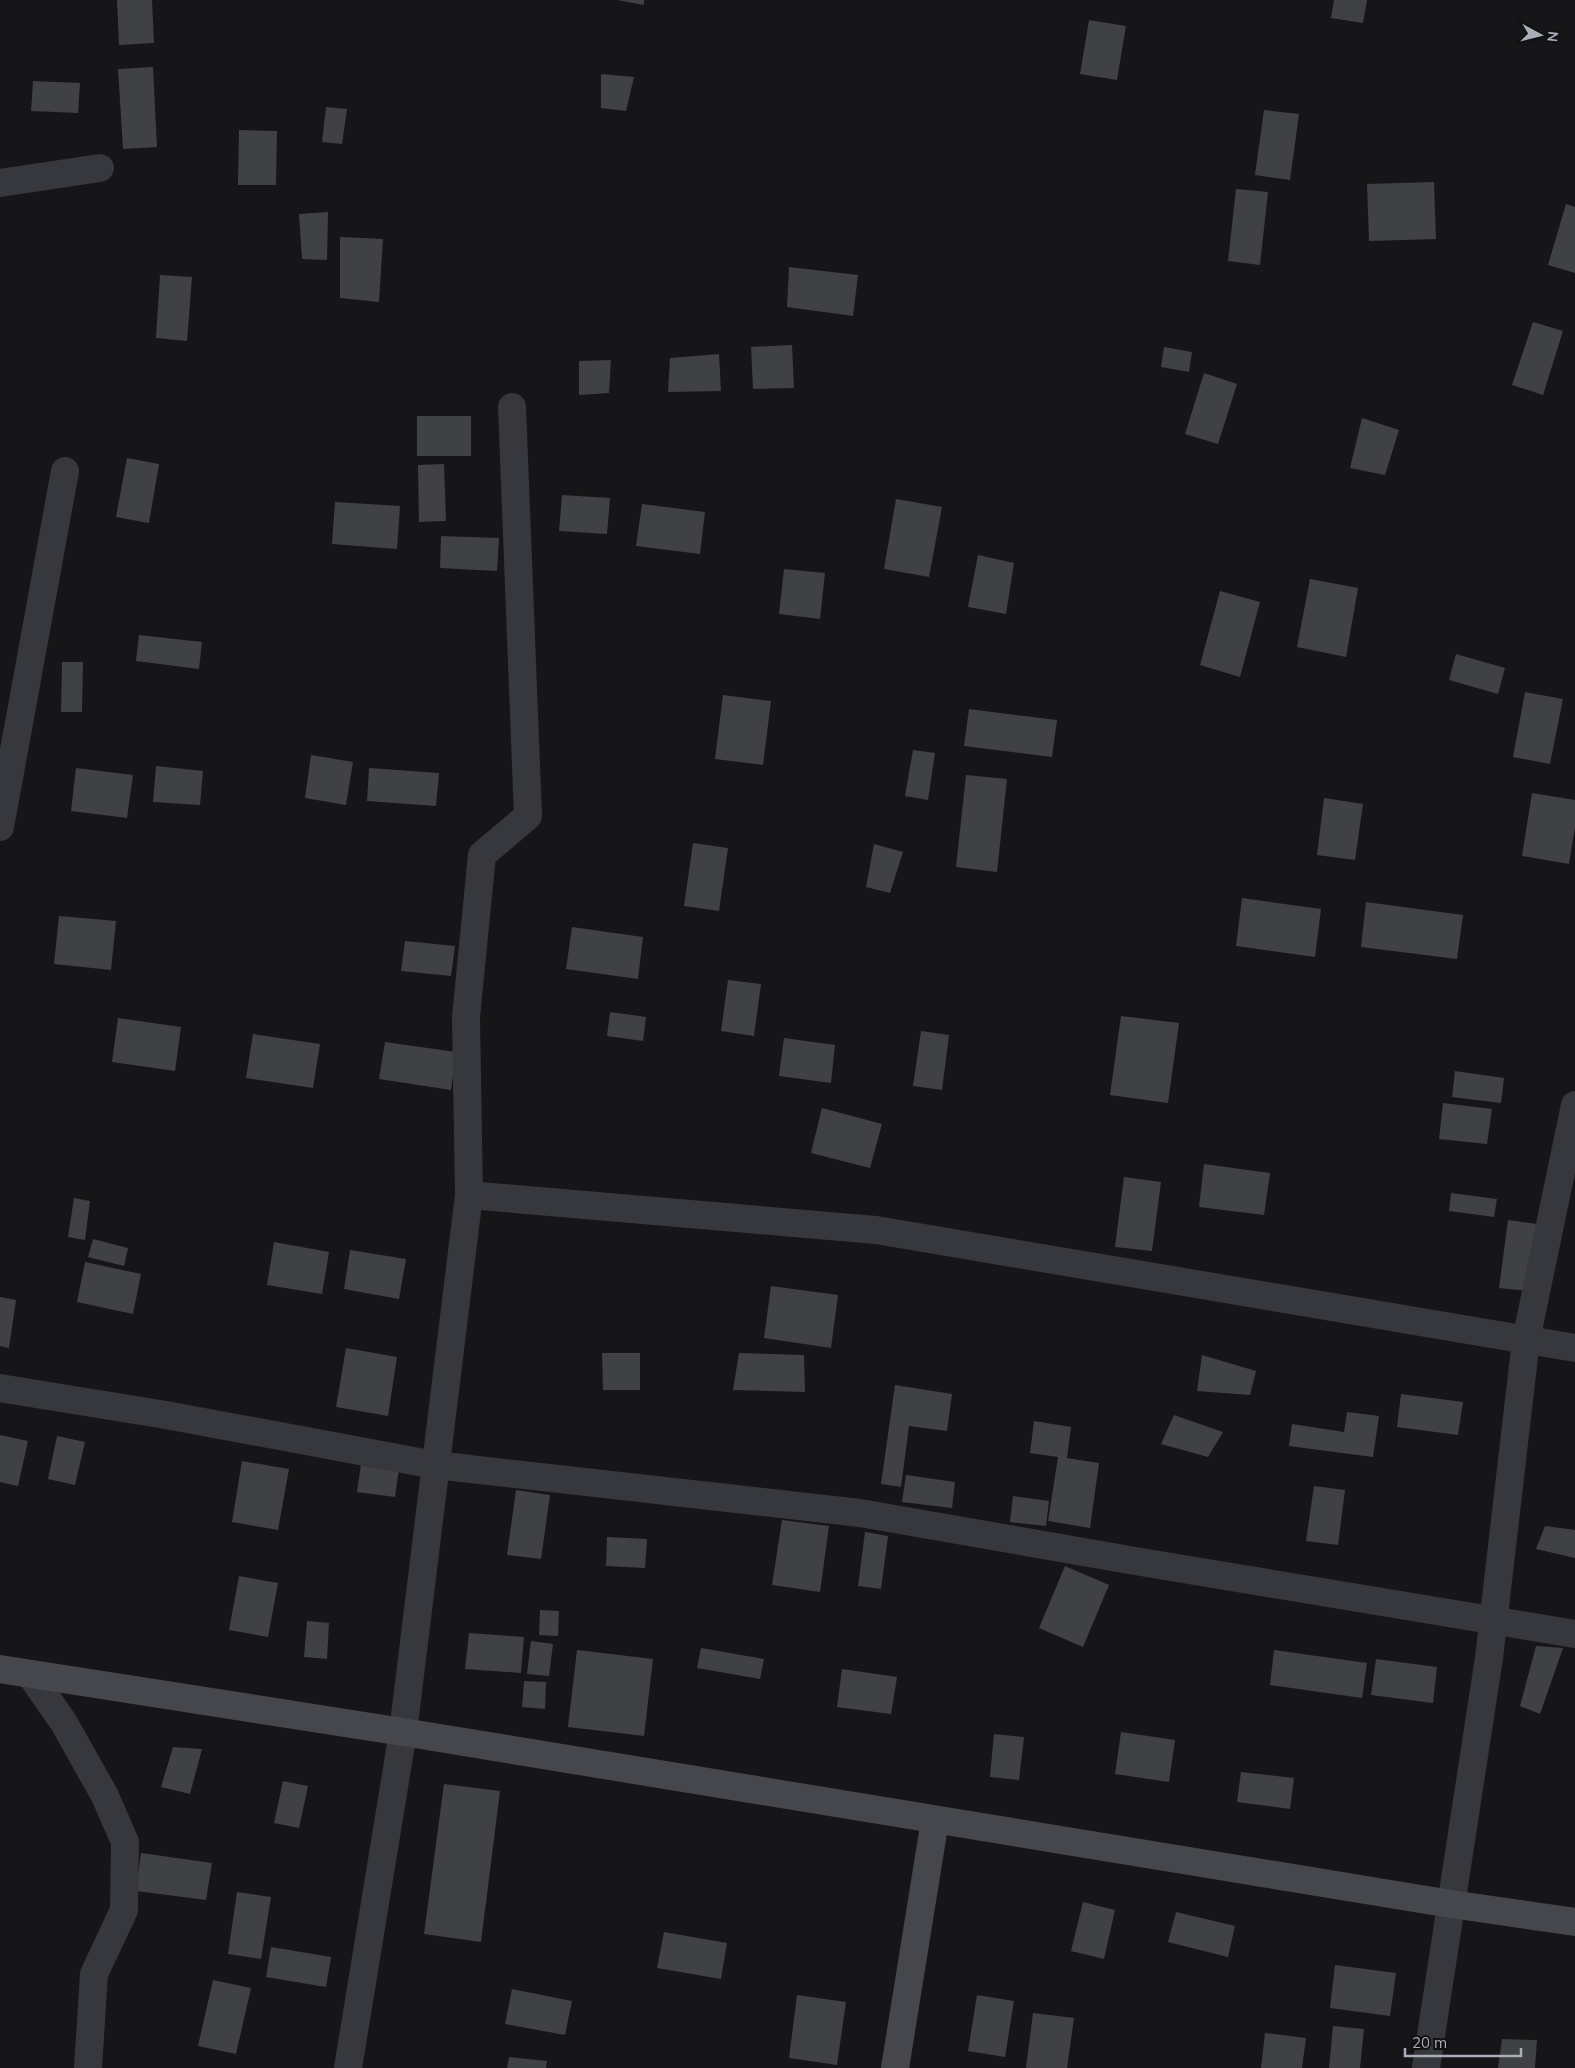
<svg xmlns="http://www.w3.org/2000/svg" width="1575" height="2068" viewBox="0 0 1575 2068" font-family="Mulish,sans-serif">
  <rect width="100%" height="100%" fill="#161618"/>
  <!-- building -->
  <g fill="#404145">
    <path d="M 117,0 L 152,0 L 154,43 L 119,45 Z"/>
    <path d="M 617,0 L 644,0 L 644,5 Z"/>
    <path d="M 1334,0 L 1367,0 L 1363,23 L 1331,18 Z"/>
    <path d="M 1089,20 L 1126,26 L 1117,80 L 1080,74 Z"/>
    <path d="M 153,67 L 157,147 L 123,149 L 118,69 Z"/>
    <path d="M 601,74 L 634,77 L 626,111 L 601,108 Z"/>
    <path d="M 33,81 L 80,83 L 78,113 L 31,111 Z"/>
    <path d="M 326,107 L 347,109 L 342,144 L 322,142 Z"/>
    <path d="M 1264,110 L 1299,114 L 1290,180 L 1255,175 Z"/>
    <path d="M 239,130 L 277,131 L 276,185 L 238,185 Z"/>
    <path d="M 1434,182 L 1436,239 L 1369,241 L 1367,184 Z"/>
    <path d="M 1236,189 L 1268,192 L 1260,265 L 1228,261 Z"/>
    <path d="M 1566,204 L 1575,207 L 1575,273 L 1548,265 Z"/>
    <path d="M 328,212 L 327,260 L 302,259 L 299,214 Z"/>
    <path d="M 340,237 L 383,239 L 379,302 L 340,298 Z"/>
    <path d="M 789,267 L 858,275 L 853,316 L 787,307 Z"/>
    <path d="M 160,275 L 192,277 L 187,341 L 156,338 Z"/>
    <path d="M 1533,322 L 1563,331 L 1543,395 L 1512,385 Z"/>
    <path d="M 792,345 L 794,388 L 753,389 L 751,347 Z"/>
    <path d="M 1164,347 L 1192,352 L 1189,372 L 1161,367 Z"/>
    <path d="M 719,354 L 721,391 L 668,392 L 670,358 Z"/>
    <path d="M 611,360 L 609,393 L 579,395 L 579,361 Z"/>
    <path d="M 1204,373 L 1237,384 L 1218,444 L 1185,434 Z"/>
    <rect x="417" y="416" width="54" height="40"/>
    <path d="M 1362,418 L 1399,430 L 1385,475 L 1350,468 Z"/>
    <path d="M 127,458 L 159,464 L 149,523 L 116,517 Z"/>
    <path d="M 444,464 L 446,521 L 419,522 L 418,465 Z"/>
    <path d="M 562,495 L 610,498 L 607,534 L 559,531 Z"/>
    <path d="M 896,499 L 942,507 L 929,577 L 884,569 Z"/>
    <path d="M 335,502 L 400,506 L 397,549 L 332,544 Z"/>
    <path d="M 642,504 L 705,512 L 700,554 L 636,546 Z"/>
    <path d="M 441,536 L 499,538 L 497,571 L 440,568 Z"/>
    <path d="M 978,555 L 1014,563 L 1006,614 L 968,607 Z"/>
    <path d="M 784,569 L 825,573 L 820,619 L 779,614 Z"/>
    <path d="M 1310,579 L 1358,588 L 1346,657 L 1297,647 Z"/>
    <path d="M 1220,591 L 1260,602 L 1240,677 L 1200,665 Z"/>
    <path d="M 139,635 L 202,642 L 199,669 L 136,661 Z"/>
    <path d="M 1456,654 L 1505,668 L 1498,694 L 1449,680 Z"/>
    <path d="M 62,662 L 83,662 L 82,712 L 61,712 Z"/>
    <path d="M 1525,692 L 1563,699 L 1550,764 L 1513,757 Z"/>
    <path d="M 723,695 L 771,701 L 763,765 L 715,759 Z"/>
    <path d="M 969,709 L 1057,720 L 1052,757 L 964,746 Z"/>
    <path d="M 913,750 L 935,753 L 928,800 L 905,796 Z"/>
    <path d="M 311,755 L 353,762 L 346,805 L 305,798 Z"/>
    <path d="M 156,766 L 203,771 L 200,805 L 153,802 Z"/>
    <path d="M 76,768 L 133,775 L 127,818 L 71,811 Z"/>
    <path d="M 369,768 L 439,773 L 436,806 L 367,801 Z"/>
    <path d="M 966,775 L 1007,779 L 997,872 L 956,867 Z"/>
    <path d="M 1532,793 L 1575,800 L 1575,827 L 1569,864 L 1522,856 Z"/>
    <path d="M 1324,798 L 1363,804 L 1355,860 L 1317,855 Z"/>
    <path d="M 693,843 L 728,848 L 719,911 L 684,906 Z"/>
    <path d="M 874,844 L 903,852 L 890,893 L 866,887 Z"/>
    <path d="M 1242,898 L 1321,909 L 1315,957 L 1236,946 Z"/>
    <path d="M 1366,902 L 1463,915 L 1457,959 L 1361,947 Z"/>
    <path d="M 59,916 L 116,921 L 111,970 L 54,964 Z"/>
    <path d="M 572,927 L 643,937 L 638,979 L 566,969 Z"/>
    <path d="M 405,941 L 455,946 L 451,976 L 401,971 Z"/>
    <path d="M 728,980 L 761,984 L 754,1036 L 721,1031 Z"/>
    <path d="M 610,1012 L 646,1017 L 643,1041 L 607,1036 Z"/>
    <path d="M 1121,1016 L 1179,1023 L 1168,1103 L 1110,1095 Z"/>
    <path d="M 118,1018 L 181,1027 L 175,1071 L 112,1062 Z"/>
    <path d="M 921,1031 L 949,1035 L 942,1090 L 913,1086 Z"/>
    <path d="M 253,1034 L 320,1044 L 313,1088 L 246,1078 Z"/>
    <path d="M 784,1038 L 835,1045 L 831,1083 L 779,1076 Z"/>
    <path d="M 385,1042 L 456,1052 L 451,1090 L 379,1079 Z"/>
    <path d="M 1455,1071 L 1504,1078 L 1501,1103 L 1452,1097 Z"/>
    <path d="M 1443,1103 L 1492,1109 L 1487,1144 L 1439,1139 Z"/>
    <path d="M 822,1108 L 882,1124 L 870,1168 L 811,1153 Z"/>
    <path d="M 1204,1164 L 1270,1173 L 1264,1215 L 1199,1207 Z"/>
    <path d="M 1124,1177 L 1161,1182 L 1152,1251 L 1115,1247 Z"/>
    <path d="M 1451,1193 L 1497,1199 L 1494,1217 L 1449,1211 Z"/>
    <path d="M 74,1198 L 90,1201 L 85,1240 L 68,1237 Z"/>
    <path d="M 1508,1220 L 1537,1224 L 1528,1291 L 1499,1288 Z"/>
    <path d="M 93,1239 L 128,1248 L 124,1266 L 88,1257 Z"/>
    <path d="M 274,1242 L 329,1252 L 322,1294 L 267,1285 Z"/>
    <path d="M 350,1250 L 406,1259 L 399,1299 L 344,1289 Z"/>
    <path d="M 85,1262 L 141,1274 L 133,1314 L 77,1302 Z"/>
    <path d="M 771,1286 L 838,1295 L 831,1348 L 764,1338 Z"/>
    <path d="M 0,1297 L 16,1300 L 9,1348 L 0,1346 Z"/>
    <path d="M 346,1348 L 397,1357 L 388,1416 L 336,1407 Z"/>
    <path d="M 602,1353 L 640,1353 L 640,1390 L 603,1390 Z"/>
    <path d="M 739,1353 L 804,1355 L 805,1392 L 733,1390 Z"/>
    <path d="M 1202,1355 L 1256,1371 L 1250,1395 L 1197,1391 Z"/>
    <path d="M 895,1385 L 952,1394 L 947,1431 L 909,1426 L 901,1487 L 881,1484 Z"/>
    <path d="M 1401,1394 L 1463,1402 L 1458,1435 L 1397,1427 Z"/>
    <path d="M 1347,1412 L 1379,1416 L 1373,1457 L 1289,1446 L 1292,1424 L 1344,1432 Z"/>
    <path d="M 1174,1415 L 1223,1432 L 1208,1457 L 1161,1444 Z"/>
    <path d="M 1034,1421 L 1071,1427 L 1067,1458 L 1099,1463 L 1090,1528 L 1048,1521 L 1058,1457 L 1030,1453 Z"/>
    <path d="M 0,1435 L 28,1441 L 18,1486 L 0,1482 Z"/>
    <path d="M 57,1436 L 85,1442 L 75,1485 L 48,1479 Z"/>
    <path d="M 362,1457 L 400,1461 L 395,1497 L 357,1492 Z"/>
    <path d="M 242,1461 L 289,1469 L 278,1530 L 232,1522 Z"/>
    <path d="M 906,1475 L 955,1482 L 952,1508 L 902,1502 Z"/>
    <path d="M 1314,1486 L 1345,1490 L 1338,1545 L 1306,1541 Z"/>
    <path d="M 516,1490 L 550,1495 L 541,1559 L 507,1555 Z"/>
    <path d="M 1013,1496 L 1049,1501 L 1046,1526 L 1010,1522 Z"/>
    <path d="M 782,1520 L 829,1526 L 820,1592 L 772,1585 Z"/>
    <path d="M 1545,1526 L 1575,1530 L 1575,1558 L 1536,1549 Z"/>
    <path d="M 865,1532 L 888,1536 L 881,1589 L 858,1586 Z"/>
    <path d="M 607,1537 L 647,1539 L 645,1568 L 606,1566 Z"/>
    <path d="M 1065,1566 L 1109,1585 L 1083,1647 L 1039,1628 Z"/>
    <path d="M 239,1576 L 278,1583 L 268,1637 L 229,1630 Z"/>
    <path d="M 540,1610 L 559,1611 L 558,1636 L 539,1635 Z"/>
    <path d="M 307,1621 L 329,1623 L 327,1659 L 304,1657 Z"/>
    <path d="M 469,1633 L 524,1637 L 521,1673 L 465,1669 Z"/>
    <path d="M 531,1641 L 553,1644 L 549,1676 L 527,1674 Z"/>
    <path d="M 1536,1646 L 1563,1648 L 1540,1714 L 1520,1706 Z"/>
    <path d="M 701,1648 L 764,1659 L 760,1679 L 697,1668 Z"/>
    <path d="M 577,1650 L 653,1659 L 644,1736 L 568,1727 Z"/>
    <path d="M 1274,1650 L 1367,1663 L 1362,1698 L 1270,1685 Z"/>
    <path d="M 1376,1659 L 1437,1667 L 1433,1703 L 1371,1695 Z"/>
    <path d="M 842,1669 L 897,1677 L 891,1714 L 837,1707 Z"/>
    <path d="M 524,1681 L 546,1682 L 545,1709 L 522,1707 Z"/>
    <path d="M 1121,1732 L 1175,1740 L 1169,1782 L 1115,1774 Z"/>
    <path d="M 994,1734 L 1024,1737 L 1019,1780 L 990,1777 Z"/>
    <path d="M 173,1747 L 202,1749 L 190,1794 L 161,1787 Z"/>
    <path d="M 1241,1772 L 1294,1778 L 1290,1809 L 1237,1802 Z"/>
    <path d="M 283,1781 L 308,1786 L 299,1828 L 274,1823 Z"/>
    <path d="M 444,1784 L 500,1791 L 481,1942 L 424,1934 Z"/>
    <path d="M 141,1853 L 212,1863 L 206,1900 L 136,1891 Z"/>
    <path d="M 237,1892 L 271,1897 L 261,1959 L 228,1954 Z"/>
    <path d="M 1083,1902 L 1115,1910 L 1104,1959 L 1071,1951 Z"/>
    <path d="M 1176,1912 L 1235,1926 L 1228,1957 L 1168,1942 Z"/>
    <path d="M 664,1932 L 727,1943 L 721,1979 L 657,1968 Z"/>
    <path d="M 271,1947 L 331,1957 L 326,1987 L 266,1977 Z"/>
    <path d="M 1335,1965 L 1396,1973 L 1390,2016 L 1330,2008 Z"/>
    <path d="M 213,1980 L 251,1988 L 236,2054 L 198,2046 Z"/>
    <path d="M 512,1989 L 572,2001 L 565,2035 L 505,2024 Z"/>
    <path d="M 797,1995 L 846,2002 L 837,2065 L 789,2058 Z"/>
    <path d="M 977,1995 L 1014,2001 L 1005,2057 L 968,2051 Z"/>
    <path d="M 1033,2013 L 1074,2018 L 1067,2068 L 1026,2068 Z"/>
    <path d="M 1333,2026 L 1364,2029 L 1360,2068 L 1329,2068 Z"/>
    <path d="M 1265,2033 L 1306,2038 L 1302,2068 L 1261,2068 Z"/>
    <path d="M 1502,2039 L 1537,2040 L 1535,2068 L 1498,2068 Z"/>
    <path d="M 509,2057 L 547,2061 L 546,2068 L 507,2068 Z"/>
  </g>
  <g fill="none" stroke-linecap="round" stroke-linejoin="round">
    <!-- street -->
    <g stroke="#37383d" stroke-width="28">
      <path d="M 0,183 L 100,168"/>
      <path d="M 0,827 L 65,471"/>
      <path d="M 469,1195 L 876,1230 L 1575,1348"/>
      <path d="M 0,1388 L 166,1415 L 435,1465 L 860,1513 L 1141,1562 L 1575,1634"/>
      <path d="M 30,1674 L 64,1723 L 105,1796 L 125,1842 L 124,1910 L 94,1974 L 88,2068"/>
      <path d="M 348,2068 L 403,1732 L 469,1195 L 466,1017 L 482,855 L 528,816 L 512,407"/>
      <path d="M 1426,2068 L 1489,1658 L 1526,1340 L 1575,1105"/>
    </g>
    <!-- secondary -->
    <g stroke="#45474d" stroke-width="28">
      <path d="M 0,1669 L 403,1732 L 1451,1904 L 1575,1922"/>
      <path d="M 895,2068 L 935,1820"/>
    </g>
  </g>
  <!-- north arrow -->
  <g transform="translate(1540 35) rotate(97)" stroke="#111113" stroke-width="4" paint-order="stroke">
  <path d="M0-4L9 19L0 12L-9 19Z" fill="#a8adb8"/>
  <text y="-8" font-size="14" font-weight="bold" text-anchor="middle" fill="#a8adb8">N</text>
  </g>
  <!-- scale -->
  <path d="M1405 2048v8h116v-8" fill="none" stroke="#a8adb8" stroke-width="2.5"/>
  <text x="1412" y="2048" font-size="15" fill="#a8adb8" stroke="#111113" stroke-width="4" paint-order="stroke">20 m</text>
</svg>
